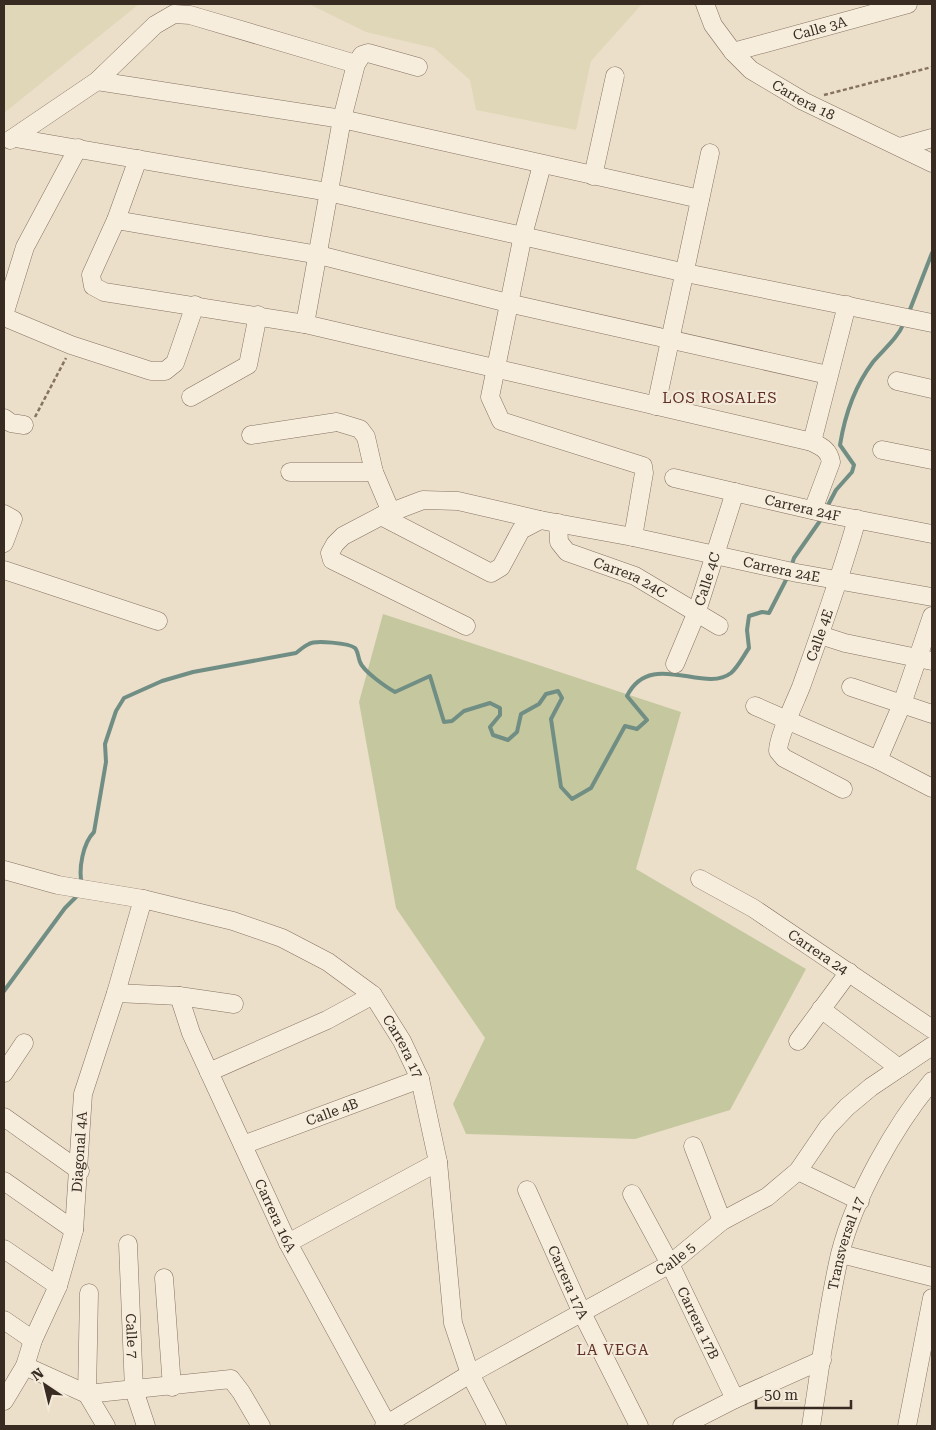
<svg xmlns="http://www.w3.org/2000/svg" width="936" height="1430" viewBox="0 0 936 1430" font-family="'Roboto Serif',serif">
  <rect width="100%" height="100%" fill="#ebdfca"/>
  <!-- farmland -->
  <g fill="#e0d7b8">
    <path d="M 4,4 L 139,4 L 4,113 Z"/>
    <path d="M 309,4 L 642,4 L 591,61 L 576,130 L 476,110 L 470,80 L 434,48 L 366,32 Z"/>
  </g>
  <!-- green -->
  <path fill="#c5c89f" d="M 383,614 L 681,712 L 636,869 L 806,969 L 730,1110 L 635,1139 L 466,1134 L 453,1104 L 485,1038 L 396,908 L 359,702 Z"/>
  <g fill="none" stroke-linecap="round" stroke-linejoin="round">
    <!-- stream -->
    <g stroke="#718e85" stroke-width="4">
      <path d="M 909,312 L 932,253"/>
      <path d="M 827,507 L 836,490 L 852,472 L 854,465 L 840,445 C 845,414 854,387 873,362 C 884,349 897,339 904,323"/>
      <path d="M 791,567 L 794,558 L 822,518"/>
      <path d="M 82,885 C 78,869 83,843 94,832 L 106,762 L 105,744 L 116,711 L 124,698 L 162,681 L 193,672 L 296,653 C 300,650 304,646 309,644 C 315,640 349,643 355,648 C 358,651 358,657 360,662 C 363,671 386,687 395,692 L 430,676 L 444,722 L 452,721 L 464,711 L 490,703 L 500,708 L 500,715 L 490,727 L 493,735 L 508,740 L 517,732 L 521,714 L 539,704 L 546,694 L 558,691 L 562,698 L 551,719 L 561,787 L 572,799 L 591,788 L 625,726 L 637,729 L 647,720 L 627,696 C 650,649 704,694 731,673 C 738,667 744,655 749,648 L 747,630 L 749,616 L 762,612 L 769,613 L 788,576"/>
      <path d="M 4,991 L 65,908 L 79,894"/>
    </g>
    <!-- minor casing -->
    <g stroke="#867260" stroke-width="19">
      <g id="minor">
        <path id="s1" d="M 705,4 L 713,25 L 733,52 L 751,70 L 803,101 L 932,163"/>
        <path id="s2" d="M 733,52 L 908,4"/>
        <path d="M 97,81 L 342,119 L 700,199"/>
        <path d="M 15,138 L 328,192 L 686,273 L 932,323"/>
        <path d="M 10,140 L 97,81 L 155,25 L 174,14 L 190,15 L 356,64"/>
        <path d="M 900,147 L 932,138"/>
        <path d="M 138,159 L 116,220 L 91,275 L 93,286 L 104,292 L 305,324 L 812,442 C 822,447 829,450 831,462 L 813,510"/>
        <path d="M 542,165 L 523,235 L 490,397 L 501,421 L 643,466 L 644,473 L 633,537"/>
        <path d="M 593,176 L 615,76"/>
        <path d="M 116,220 L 319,255 L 508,303 L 828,375"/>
        <path d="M 4,315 L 25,247 L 78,148"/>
        <path d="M 4,317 L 71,345 L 151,371 L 165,371 L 175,363 L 195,305"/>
        <path d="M 305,324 L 342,119 L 356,64 L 362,55 L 368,53 L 418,67"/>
        <path d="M 897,381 L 932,389"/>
        <path d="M 191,397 L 248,365 L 258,315"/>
        <path d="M 656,406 L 710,153"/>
        <path d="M 4,418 L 11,423 L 24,425"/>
        <path d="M 251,435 L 337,422 L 360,429 L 366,437 L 374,472 L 391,512"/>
        <path d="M 812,442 L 847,305"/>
        <path d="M 882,450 L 932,460"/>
        <path d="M 290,472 L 374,472"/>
        <path id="s3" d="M 674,478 L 829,514 L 932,534"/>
        <path d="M 4,514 L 13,519 L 4,543"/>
        <path d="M 381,516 L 491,573 L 501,567 L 521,530 L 540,520"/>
        <path id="s4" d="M 558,523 L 559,542 L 567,552 L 635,576 L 719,626"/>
        <path d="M 4,570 L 158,621"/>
        <path id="s5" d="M 466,626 L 332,560 L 330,553 L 335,544 L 343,536 L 381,516 L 423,500 L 458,501 L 540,520 L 633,537 L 797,573 L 932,597"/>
        <path d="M 820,635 L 845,643 L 932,661"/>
        <path id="s6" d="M 675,664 L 696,614 L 735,492"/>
        <path d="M 851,687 L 932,714"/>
        <path d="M 755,706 L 878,760 L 932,788"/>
        <path d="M 878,760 L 902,704 L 932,616"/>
        <path id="s7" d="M 843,789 L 784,758 L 778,751 C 778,737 795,702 801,687 C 821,631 841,576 857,519"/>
        <path id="s8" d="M 4,870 L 58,885 L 143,899 L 233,921 L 282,938 L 328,962 L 373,995 L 402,1041 L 420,1079 L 438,1162 L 453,1323 L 470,1374 L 497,1426"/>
        <path id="s9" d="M 700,879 L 753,908 L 932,1029"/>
        <path d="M 116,993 L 179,996 L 234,1004"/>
        <path id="s10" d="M 179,996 L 191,1033 L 288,1243 L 388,1426"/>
        <path d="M 821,1009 L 899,1068"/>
        <path d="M 798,1041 L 849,972"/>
        <path d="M 209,1072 L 327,1020 L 373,995"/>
        <path d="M 4,1073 L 24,1043"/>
        <path d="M 4,1117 L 80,1171"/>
        <path id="s11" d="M 243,1145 L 420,1079"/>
        <path d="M 693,1146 L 722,1221"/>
        <path d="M 798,1171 L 860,1201"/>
        <path d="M 4,1181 L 74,1230"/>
        <path id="s12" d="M 527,1190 L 582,1313 L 639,1426"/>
        <path id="s13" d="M 632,1194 L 670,1264 L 735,1399"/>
        <path d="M 288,1243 L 438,1162"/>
        <path id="s14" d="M 128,1244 L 134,1390 L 146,1426"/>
        <path d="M 4,1249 L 58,1286"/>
        <path d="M 841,1254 L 932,1277"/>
        <path d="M 164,1278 L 172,1387"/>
        <path d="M 89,1293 L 87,1394 L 106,1426"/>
        <path d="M 4,1320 L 33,1340"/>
        <path d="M 25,1366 L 87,1394 L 231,1379 L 241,1392 L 261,1426"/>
        <path id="s15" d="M 4,1401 L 25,1366 L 33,1340 L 58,1286 L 74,1230 L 83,1094 L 116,993 L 143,899"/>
        <path id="s16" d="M 384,1426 L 470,1374 L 670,1264 L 722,1221 L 767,1197 L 798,1171 L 828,1127 L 847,1107 L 871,1087 L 932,1046"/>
        <path d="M 682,1426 L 735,1399 L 822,1360"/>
        <path id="s17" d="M 811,1426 C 820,1370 827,1310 840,1254 C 854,1198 895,1125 932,1081"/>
        <path d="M 907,1426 L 932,1298"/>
      </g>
    </g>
    <!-- path -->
    <g stroke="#867260" stroke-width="2.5" stroke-dasharray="4 2.5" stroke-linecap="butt">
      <path d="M 824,95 L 932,67"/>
      <path d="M 35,417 L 66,358"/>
    </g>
    <!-- minor -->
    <use href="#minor" stroke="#f6eddd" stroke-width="18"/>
  </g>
  <g text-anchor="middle" stroke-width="4" stroke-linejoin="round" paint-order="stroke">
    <!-- street labels -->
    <g font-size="14" fill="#382b22" stroke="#f3ead9">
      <text dy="5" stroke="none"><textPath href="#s2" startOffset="90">Calle 3A</textPath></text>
      <text dy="5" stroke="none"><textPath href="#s1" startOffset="142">Carrera 18</textPath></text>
      <text dy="5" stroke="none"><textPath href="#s3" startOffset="132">Carrera 24F</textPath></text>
      <text dy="5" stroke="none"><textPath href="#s5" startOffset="632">Carrera 24E</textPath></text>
      <text dy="5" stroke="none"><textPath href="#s4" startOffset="100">Carrera 24C</textPath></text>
      <text dy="5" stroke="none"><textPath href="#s6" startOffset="91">Calle 4C</textPath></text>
      <text dy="5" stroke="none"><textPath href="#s7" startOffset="199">Calle 4E</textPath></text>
      <text dy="5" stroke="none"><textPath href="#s9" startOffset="139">Carrera 24</textPath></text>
      <text dy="5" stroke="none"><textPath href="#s8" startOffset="454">Carrera 17</textPath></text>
      <text dy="5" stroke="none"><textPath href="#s11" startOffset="95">Calle 4B</textPath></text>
      <text dy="5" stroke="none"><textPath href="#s15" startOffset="264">Diagonal 4A</textPath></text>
      <text dy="5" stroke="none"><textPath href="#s10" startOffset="240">Carrera 16A</textPath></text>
      <text dy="5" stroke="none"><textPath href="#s17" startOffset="186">Transversal 17</textPath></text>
      <text dy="5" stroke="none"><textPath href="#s16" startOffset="336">Calle 5</textPath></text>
      <text dy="5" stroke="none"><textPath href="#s12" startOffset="101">Carrera 17A</textPath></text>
      <text dy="5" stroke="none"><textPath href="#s13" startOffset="145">Carrera 17B</textPath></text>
      <text dy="5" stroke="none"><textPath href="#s14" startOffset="92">Calle 7</textPath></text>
    </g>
    <!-- neighbourhood labels -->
    <g font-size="15" letter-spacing="1" fill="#602f25" stroke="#f3ead9">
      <text x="720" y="403">LOS ROSALES</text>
      <text x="613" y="1355">LA VEGA</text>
    </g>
  </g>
  <!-- border -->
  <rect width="936" height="1430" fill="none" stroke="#382b22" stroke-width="10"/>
  <!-- north arrow -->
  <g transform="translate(45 1385) rotate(325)" stroke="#f3ead9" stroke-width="4" paint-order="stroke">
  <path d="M0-4L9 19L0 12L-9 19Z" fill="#382b22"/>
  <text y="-8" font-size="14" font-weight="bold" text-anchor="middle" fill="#382b22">N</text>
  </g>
  <!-- scale -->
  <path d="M756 1400v8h95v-8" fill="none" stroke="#382b22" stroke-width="2.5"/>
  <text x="764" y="1400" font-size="15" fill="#382b22" stroke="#f3ead9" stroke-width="4" paint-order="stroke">50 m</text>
</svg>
